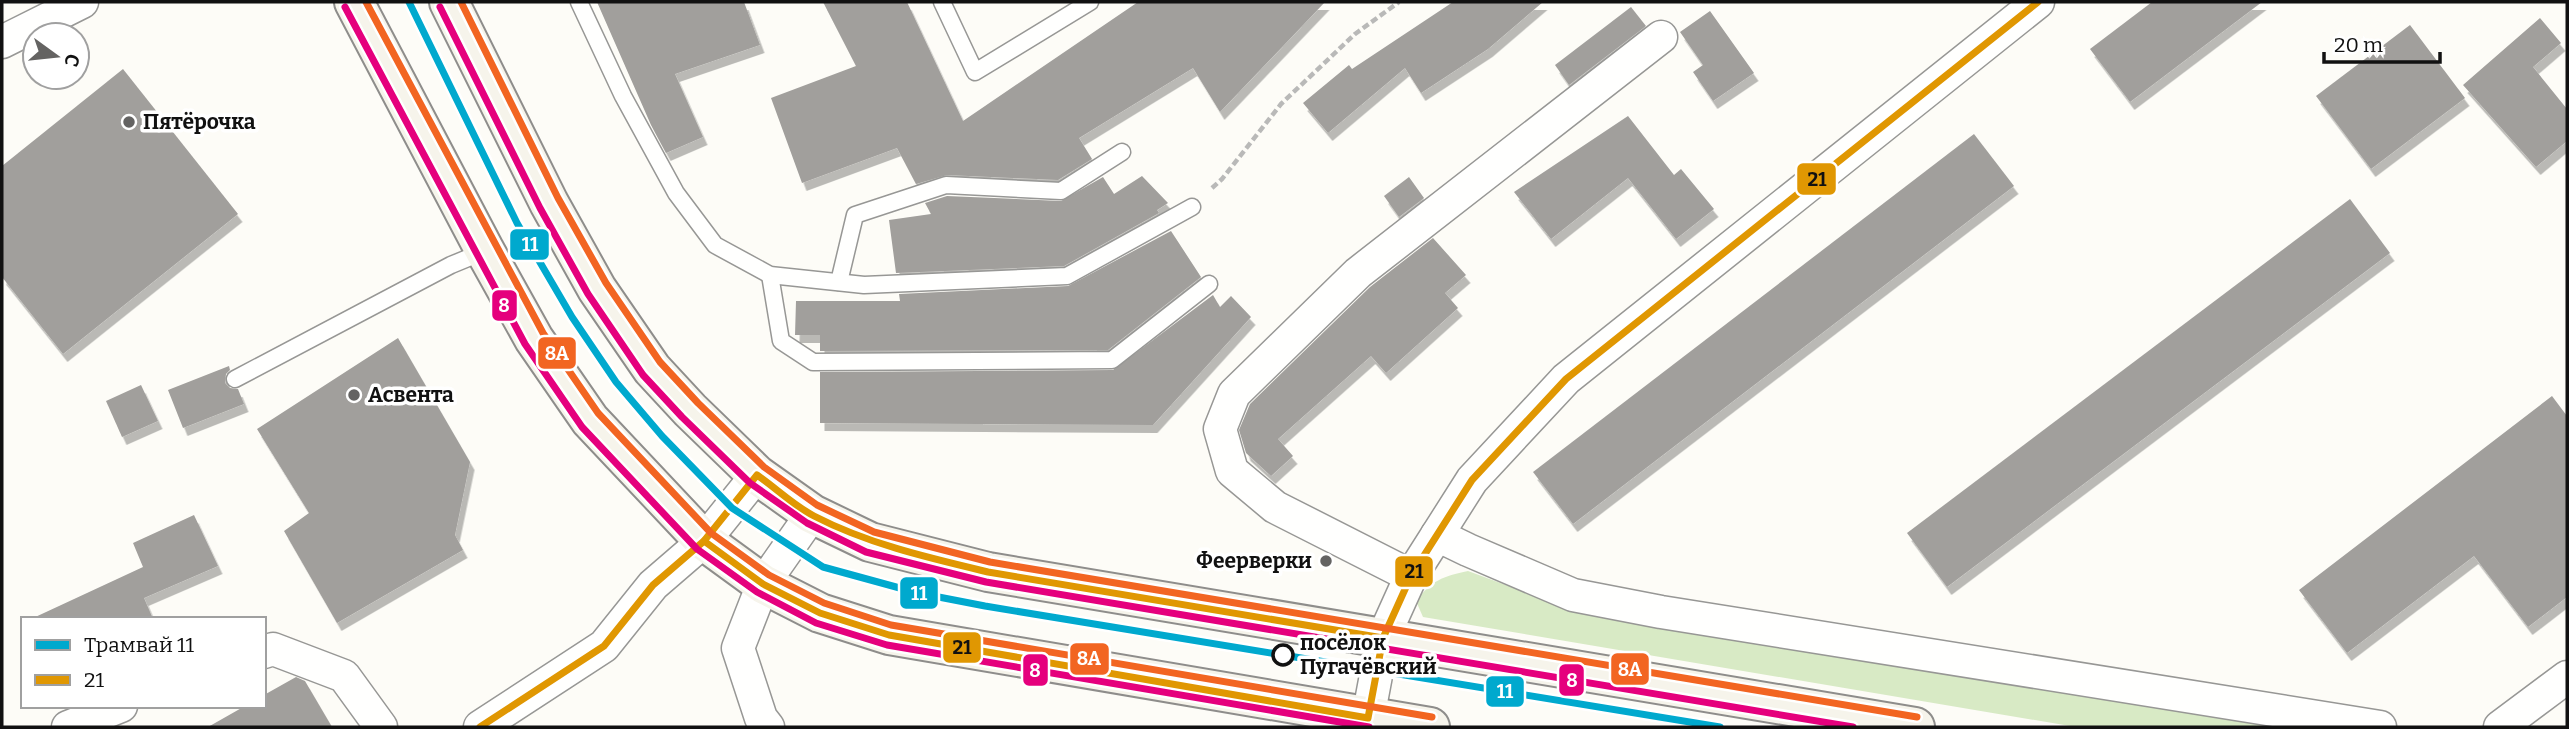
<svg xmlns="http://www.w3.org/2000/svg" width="2569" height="729" viewBox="0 0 2569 729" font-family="Bitter,serif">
  <defs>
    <filter id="shadow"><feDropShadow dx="4.5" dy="8" stdDeviation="0" flood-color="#0004"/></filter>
  </defs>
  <rect width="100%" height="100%" fill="#fdfcf7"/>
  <!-- forest -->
  <path fill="#d8eac5" d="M 1468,571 L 1570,609 L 1660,628 L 2280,727 L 2076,727 L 1423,617 L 1416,601 C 1431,581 1443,576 1468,571 Z"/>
  <!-- building -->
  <g fill="#a19f9c" filter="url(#shadow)">
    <path d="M 597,2 L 744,2 L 760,45 L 675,74 L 703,137 L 666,153 L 651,125 Z"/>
    <path d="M 823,2 L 907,2 L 963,121 L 1138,2 L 1325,2 L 1220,112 L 1193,68 L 1079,138 L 1092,159 L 1058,180 L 947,175 L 916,184 L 897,148 L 802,183 L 771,98 L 856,66 Z"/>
    <path d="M 1453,2 L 1543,2 L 1488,49 L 1421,93 L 1405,68 L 1328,133 L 1303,103 L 1349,65 L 1352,69 Z"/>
    <path d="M 2152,2 L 2262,2 L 2130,102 L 2090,49 Z"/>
    <path d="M 1631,7 L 1646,26 L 1569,85 L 1555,65 Z"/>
    <path d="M 1710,11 L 1754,73 L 1713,101 L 1693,72 L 1703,65 L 1680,32 Z"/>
    <path d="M 2540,18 L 2561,43 L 2533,67 L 2567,109 L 2567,141 L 2536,167 L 2463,85 Z"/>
    <path d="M 2410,25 L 2465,98 L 2371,169 L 2316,96 Z"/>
    <path d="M 123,69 L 238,214 L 63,354 L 2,277 L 2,166 Z"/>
    <path d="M 1628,116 L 1674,175 L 1681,169 L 1714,209 L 1676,239 L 1628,178 L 1551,239 L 1514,192 Z"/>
    <path d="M 1974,134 L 2014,186 L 1573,524 L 1533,472 Z"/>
    <path d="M 1142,176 L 1168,203 L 1157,210 L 1159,213 L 1064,266 L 896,273 L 889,220 L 931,214 L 925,203 L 947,196 L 1061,201 L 1103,177 L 1114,194 Z"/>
    <path d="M 1409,177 L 1424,198 L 1399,217 L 1384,196 Z"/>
    <path d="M 2350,199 L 2390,253 L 1947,587 L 1907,533 Z"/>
    <path d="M 1171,231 L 1201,277 L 1108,350 L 820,351 L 820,335 L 795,335 L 796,301 L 900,301 L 899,294 L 1068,286 Z"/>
    <path d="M 1433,238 L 1466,275 L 1445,293 L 1458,308 L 1386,373 L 1371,356 L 1278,439 L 1293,456 L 1271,476 L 1246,453 L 1239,430 L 1250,404 L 1370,287 Z"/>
    <path d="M 1213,295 L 1220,307 L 1231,296 L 1251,317 L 1153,425 L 820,423 L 820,372 L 1113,370 Z"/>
    <path d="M 398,338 L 470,462 L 455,535 L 463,550 L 337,623 L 284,531 L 309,513 L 257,429 Z"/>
    <path d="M 229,366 L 230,370 L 226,374 L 225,383 L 230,388 L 238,389 L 244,404 L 183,428 L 168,390 Z"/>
    <path d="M 141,385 L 158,421 L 122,437 L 106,401 Z"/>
    <path d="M 2552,396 L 2567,416 L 2567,597 L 2528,627 L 2474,556 L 2347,653 L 2299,590 Z"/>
    <path d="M 194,515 L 218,566 L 144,598 L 153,619 L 31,619 L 143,567 L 133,543 Z"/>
    <path d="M 296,677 L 305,681 L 332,727 L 208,727 L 245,706 L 264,706 L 264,695 Z"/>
  </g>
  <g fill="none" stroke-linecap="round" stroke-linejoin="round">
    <!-- service casing -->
    <g stroke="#979795" stroke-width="19">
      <g id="service">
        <path d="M 579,2 L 623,96 L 676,193 L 715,245 L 770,275 L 864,285 L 1067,276 L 1192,207"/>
        <path d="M 942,2 L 975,72 L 1090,2"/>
        <path d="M 770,275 L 781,341 L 813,362 L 1112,360 L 1209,284"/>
        <path d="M 839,282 L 855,215 L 946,185 L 1061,191 L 1122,152"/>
        <path d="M 235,379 L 451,265 L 485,251"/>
      </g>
    </g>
    <!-- minor casing -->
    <g stroke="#979795" stroke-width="35">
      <g id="minor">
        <path d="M 2,42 L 82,2"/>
        <path d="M 1437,535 L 1468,550 L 1573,595 L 1661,612 L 2380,727"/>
        <path d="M 1411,576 L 1275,507 L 1232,471 L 1220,429 L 1234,394 L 1358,273 L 1661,37"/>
        <path d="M 264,652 L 273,649 L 344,676 L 381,727"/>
        <path d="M 1368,718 L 1383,638 L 1411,576 L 1472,480 L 1566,379 L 2038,2"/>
        <path d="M 68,727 L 121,706"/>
        <path d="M 480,727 L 604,646 L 653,585 L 704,541 L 757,475"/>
        <path d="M 768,727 L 761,718 L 738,648 L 763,584 L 812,514"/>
        <path d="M 2500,727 L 2567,677"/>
      </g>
    </g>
    <!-- secondary casing -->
    <g stroke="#8e8d8b" stroke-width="42">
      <g id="secondary">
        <path d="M 354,2 L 485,251 L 534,339 L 590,420 L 704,541 L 763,584 L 820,613 L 889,635 L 1430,727"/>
        <path d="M 449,2 L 549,203 L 597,289 L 652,369 L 690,410 L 757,475 L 812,514 L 870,542 L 988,572 L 1915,727"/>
      </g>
    </g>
    <!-- path -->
    <path stroke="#b9b9b8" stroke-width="4.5" stroke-dasharray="7 3.5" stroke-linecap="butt" d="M 1212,188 L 1222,179 L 1281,104 L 1355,34 L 1399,2"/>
    <!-- service -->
    <use href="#service" stroke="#fffffe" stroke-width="16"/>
    <!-- minor -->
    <use href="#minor" stroke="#fffffe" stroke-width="32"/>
    <!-- secondary -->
    <use href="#secondary" stroke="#f6f4eb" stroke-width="38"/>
    <!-- bus-1 casing -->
    <g stroke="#fff" stroke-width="12">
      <g id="bus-1">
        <path d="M 704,541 L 763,584 L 820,613 L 889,635 L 1368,718 L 1383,638 L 1411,576 L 1472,480 L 1566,379 L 2038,2"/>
        <path d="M 480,727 L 604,646 L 653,585 L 704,541 L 757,475 C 776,488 793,505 814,516 C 868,544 929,558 988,572 L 1383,638"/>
      </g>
    </g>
    <!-- bus-2 casing -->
    <g stroke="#fff" stroke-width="12">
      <g id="bus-2">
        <path d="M 345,7 L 525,344 L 582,427 L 697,549 L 757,592 L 816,623 L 887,645 L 1369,727"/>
        <path d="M 440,7 L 540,208 L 588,294 L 643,375 L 682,417 L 750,483 L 807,523 L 866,552 L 986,582 L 1853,727"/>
      </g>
    </g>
    <!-- bus-3 casing -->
    <g stroke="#fff" stroke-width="12">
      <g id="bus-3">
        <path d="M 366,2 L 543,333 L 598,413 L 711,533 L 769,575 L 824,603 L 891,625 L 1432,717"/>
        <path d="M 461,2 L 558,198 L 606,283 L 660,362 L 698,403 L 764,467 L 817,505 L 874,532 L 990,562 L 1917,717"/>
      </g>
    </g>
    <!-- bus-1 -->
    <use href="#bus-1" stroke="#e09702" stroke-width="7"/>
    <!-- bus-2 -->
    <use href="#bus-2" stroke="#e5007d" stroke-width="7"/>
    <!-- bus-3 -->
    <use href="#bus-3" stroke="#f26522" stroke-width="7"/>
    <!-- tram-1 casing -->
    <g stroke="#fff" stroke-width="12">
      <path id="tram-1" d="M 409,2 L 517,223 L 572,317 L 616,382 L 662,436 L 732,508 L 823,567 L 918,593 L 985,606 L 1720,727"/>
    </g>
    <!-- tram-1 -->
    <use href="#tram-1" stroke="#00a9ce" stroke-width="7"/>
  </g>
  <!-- markers -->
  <g fill="#646362" stroke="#fff" stroke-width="2.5">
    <circle cx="129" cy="122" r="7"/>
    <circle cx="354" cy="395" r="7"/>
    <circle cx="1326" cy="561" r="7"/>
  </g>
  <circle fill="#fff" stroke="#111" stroke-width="3.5" cx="1283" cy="655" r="10"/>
  <g text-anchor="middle" stroke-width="7" stroke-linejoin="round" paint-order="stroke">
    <!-- poi labels -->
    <g font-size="21" font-weight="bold" fill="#111" stroke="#fff" text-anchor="start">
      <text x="143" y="129">Пятёрочка</text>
      <text x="368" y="402">Асвента</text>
      <text x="1312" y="568" text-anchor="end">Феерверки</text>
    </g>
    <!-- stop labels -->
    <g font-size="21" font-weight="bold" fill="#111" stroke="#fff" text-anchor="start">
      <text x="1300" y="650">посёлок<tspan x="1300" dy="24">Пугачёвский</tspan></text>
    </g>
  </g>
  <g stroke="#fff" stroke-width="2.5">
    <rect x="1796" y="162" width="41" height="34" rx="7" fill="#e09702"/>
    <rect x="509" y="228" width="41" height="33" rx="7" fill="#00a9ce"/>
    <rect x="491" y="289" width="27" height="33" rx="7" fill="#e5007d"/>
    <rect x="537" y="336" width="40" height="34" rx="7" fill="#f26522"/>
    <rect x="1394" y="555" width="40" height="33" rx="7" fill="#e09702"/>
    <rect x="899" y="576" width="40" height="34" rx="7" fill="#00a9ce"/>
    <rect x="942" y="631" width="40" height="33" rx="7" fill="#e09702"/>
    <rect x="1069" y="642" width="41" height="34" rx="7" fill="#f26522"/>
    <rect x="1610" y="652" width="40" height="34" rx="7" fill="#f26522"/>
    <rect x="1022" y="653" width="27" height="34" rx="7" fill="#e5007d"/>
    <rect x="1558" y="663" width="27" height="34" rx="7" fill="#e5007d"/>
    <rect x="1485" y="675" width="40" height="33" rx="7" fill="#00a9ce"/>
  </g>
  <g font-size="19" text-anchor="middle" font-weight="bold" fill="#fff">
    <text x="530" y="251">11</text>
    <text x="504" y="312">8</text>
    <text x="557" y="360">8А</text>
    <text x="919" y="600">11</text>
    <text x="1089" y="665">8А</text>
    <text x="1630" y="676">8А</text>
    <text x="1035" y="677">8</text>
    <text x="1572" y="687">8</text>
    <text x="1505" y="698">11</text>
  </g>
  <g font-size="19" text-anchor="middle" font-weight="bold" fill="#111">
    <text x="1817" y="186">21</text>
    <text x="1414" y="578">21</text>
    <text x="962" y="654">21</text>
  </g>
  <!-- border -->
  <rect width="2569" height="729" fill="none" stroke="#111111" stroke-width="7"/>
  <!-- legend -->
  <rect x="21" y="617" width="245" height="91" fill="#ffffff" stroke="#a0a0a0" stroke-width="2"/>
  <rect x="35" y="640" width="35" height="10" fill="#00a9ce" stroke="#a0a0a0" stroke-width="2"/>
  <text x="84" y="652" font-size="21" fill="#111111">Трамвай 11</text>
  <rect x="35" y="675" width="35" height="10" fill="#e09702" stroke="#a0a0a0" stroke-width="2"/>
  <text x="84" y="687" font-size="21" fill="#111111">21</text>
  <!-- north arrow -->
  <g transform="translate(56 56) rotate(105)"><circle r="33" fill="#ffffff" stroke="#a0a0a0" stroke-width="2"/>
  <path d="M0-5L12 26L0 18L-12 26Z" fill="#646362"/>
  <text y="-10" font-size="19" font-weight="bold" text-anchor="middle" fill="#111111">С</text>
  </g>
  <!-- scale -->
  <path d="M2324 52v10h116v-10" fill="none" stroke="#111111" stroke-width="3.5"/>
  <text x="2334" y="52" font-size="21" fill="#111111" stroke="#ffffff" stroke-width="5" paint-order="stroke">20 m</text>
</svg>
